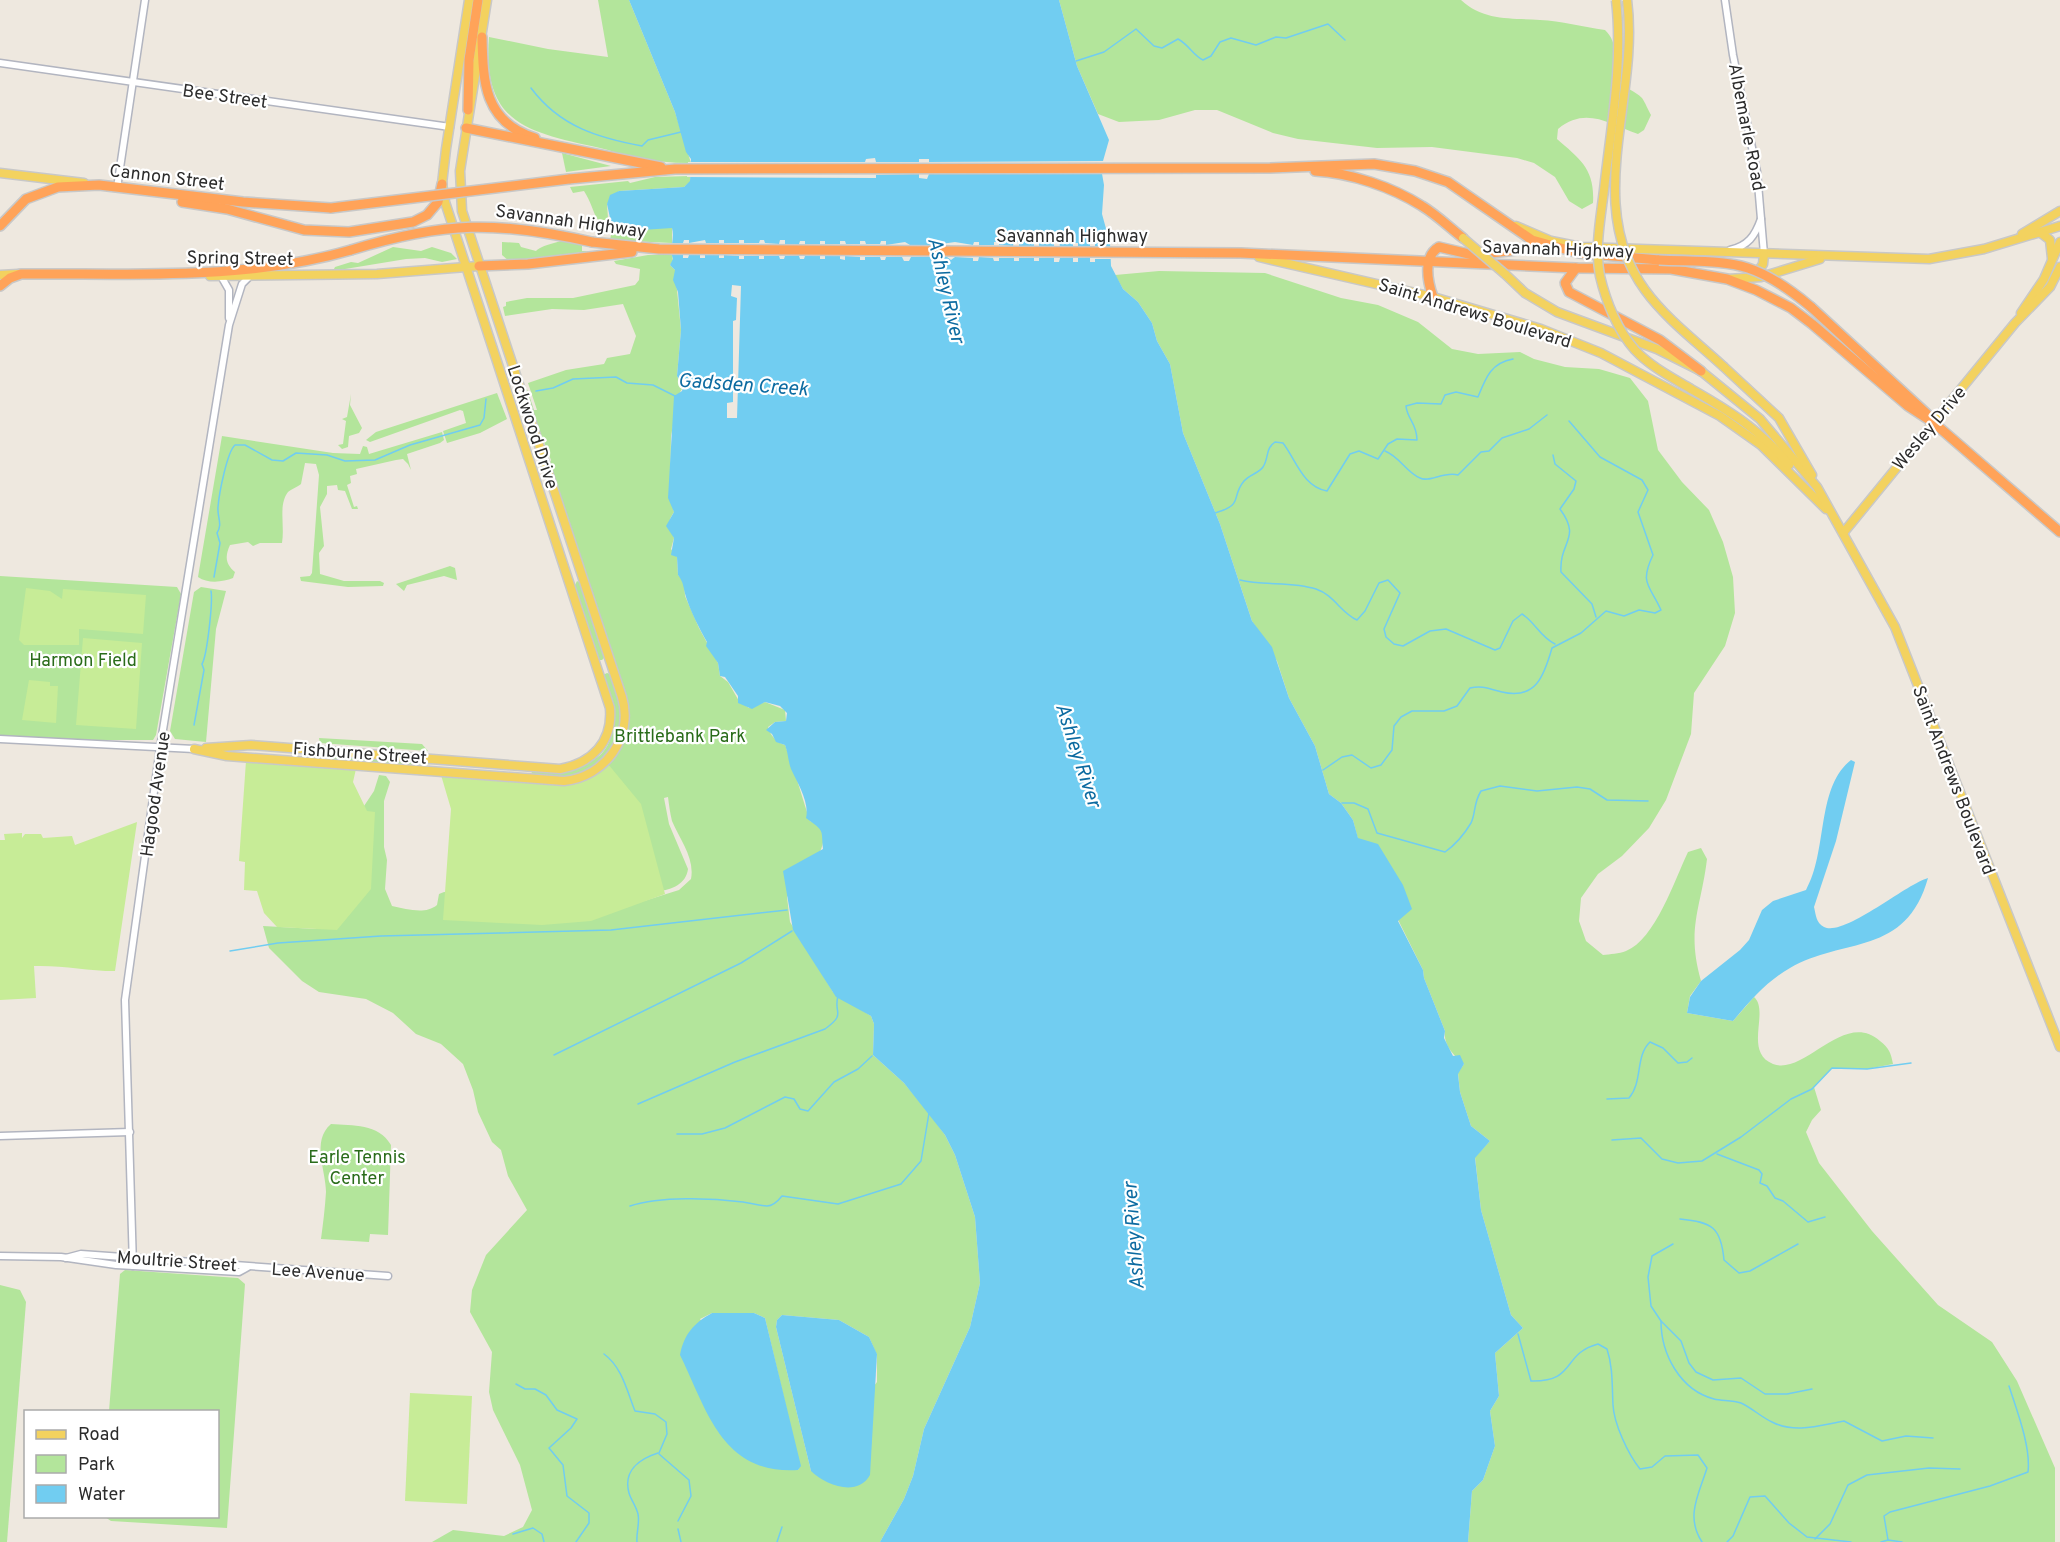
<svg xmlns="http://www.w3.org/2000/svg" width="2060" height="1542" viewBox="0 0 2060 1542" font-family="Overpass,sans-serif">
  <rect width="100%" height="100%" fill="#eee8df"/>
  <!-- green -->
  <g fill="#b3e59b" fill-rule="evenodd">
    <path d="M 598,0 L 629,0 L 675,112 L 691,163 C 671,163 651,161 631,157 C 621,155 611,150 600,148 C 529,132 482,125 489,37 L 548,49 L 608,57 Z"/>
    <path d="M 1059,0 L 1461,0 C 1483,21 1511,18 1540,20 C 1561,21 1583,27 1605,30 C 1620,44 1612,62 1620,79 C 1625,89 1635,91 1642,98 C 1645,102 1648,110 1651,115 L 1644,130 L 1638,134 C 1609,124 1586,106 1558,129 L 1557,139 C 1580,159 1595,169 1593,203 L 1582,209 L 1569,201 L 1555,177 L 1534,163 L 1517,158 L 1432,147 L 1377,148 L 1298,139 L 1273,133 L 1217,110 L 1195,110 L 1159,120 L 1119,122 L 1098,114 L 1077,66 Z"/>
    <path d="M 562,153 L 611,166 L 566,172 Z"/>
    <path d="M 690,176 L 690,182 L 684,187 L 619,191 L 607,204 L 608,218 L 620,228 L 672,228 L 672,243 L 610,240 L 611,235 L 620,232 C 590,223 598,213 584,191 L 573,193 L 570,187 L 628,181 L 630,183 L 655,177 Z"/>
    <path d="M 582,235 L 582,251 L 592,251 L 509,261 L 502,255 L 502,242 L 519,243 L 521,247 L 536,251 C 542,244 572,239 582,235 Z"/>
    <path d="M 393,247 L 421,251 L 432,247 L 451,253 L 457,259 L 442,262 L 425,258 L 406,259 L 333,271 L 335,267 L 351,262 L 358,263 Z"/>
    <path d="M 648,255 L 672,255 L 673,261 L 670,265 L 675,270 L 681,330 L 677,376 L 683,387 L 679,394 L 671,436 L 670,495 L 674,512 C 666,524 670,525 674,538 L 671,549 L 677,557 L 678,575 L 684,581 L 685,596 L 699,628 L 718,663 L 720,676 L 728,682 L 739,701 L 749,708 L 765,702 L 785,710 L 786,721 L 775,722 L 768,727 C 770,735 777,743 785,745 C 795,770 801,795 810,821 C 846,835 800,880 787,897 L 790,922 L 833,992 L 871,1016 L 874,1024 L 873,1055 L 904,1083 L 929,1113 L 945,1135 L 955,1155 L 975,1217 L 980,1283 L 970,1327 L 924,1429 L 913,1476 L 904,1499 L 880,1542 L 432,1542 L 453,1530 L 504,1536 L 523,1527 L 532,1510 L 520,1465 L 493,1410 L 489,1392 L 492,1352 L 470,1312 L 472,1290 L 486,1255 L 527,1210 L 508,1176 L 501,1150 L 492,1142 L 478,1112 L 473,1090 L 463,1064 L 441,1044 L 416,1034 L 393,1013 L 366,999 L 319,992 L 302,981 L 269,948 L 263,926 L 316,929 L 362,834 L 364,806 L 374,791 L 379,775 L 386,776 L 390,782 L 384,801 L 384,847 L 387,860 L 385,889 L 392,906 C 407,909 425,915 437,905 L 439,894 L 444,892 L 644,901 L 679,890 L 691,879 C 695,858 680,840 672,821 C 670,813 669,805 668,797 L 664,798 L 669,824 L 688,869 C 686,884 672,890 658,891 L 608,764 L 627,722 L 549,465 L 551,460 L 524,390 L 527,389 L 534,410 L 537,410 L 528,383 L 566,370 L 604,364 L 607,358 L 630,354 L 636,336 L 623,304 L 584,310 L 552,309 L 505,316 L 503,307 L 506,306 L 506,302 L 527,298 L 573,298 L 635,285 L 639,280 L 640,269 L 616,264 L 614,261 ZM 712,1313 L 754,1313 L 765,1318 L 800,1466 L 798,1470 L 700,1319 ZM 782,1315 L 839,1320 L 869,1337 L 877,1355 L 877,1382 L 811,1471 L 776,1327 L 777,1320 Z"/>
    <path d="M 1159,271 L 1265,273 L 1341,298 L 1378,305 L 1418,322 L 1452,349 L 1478,354 L 1520,352 L 1534,359 L 1565,367 L 1599,369 L 1630,378 L 1648,401 L 1658,450 L 1682,482 L 1709,510 L 1723,542 L 1733,577 L 1735,613 L 1725,646 L 1694,693 L 1691,734 L 1666,800 L 1649,828 L 1622,856 L 1598,874 L 1581,898 L 1579,921 L 1586,941 L 1603,955 C 1610,954 1619,954 1626,951 C 1655,940 1675,879 1688,852 L 1701,848 L 1707,859 C 1701,909 1686,928 1701,981 L 1690,996 L 1687,1013 L 1733,1021 L 1754,997 C 1770,1011 1743,1052 1773,1064 C 1805,1076 1844,1009 1880,1041 C 1889,1048 1891,1053 1893,1064 L 1867,1069 L 1832,1068 L 1814,1087 L 1821,1110 L 1812,1120 L 1806,1132 L 1819,1163 L 1872,1231 L 1938,1305 L 1992,1342 L 2017,1381 L 2055,1468 L 2055,1542 L 1468,1542 L 1472,1491 L 1483,1480 L 1495,1446 L 1490,1411 L 1499,1396 L 1495,1353 L 1523,1328 L 1511,1315 L 1481,1210 L 1475,1157 L 1490,1141 L 1471,1126 L 1460,1092 L 1458,1073 L 1464,1064 C 1454,1056 1443,1045 1445,1031 L 1424,978 L 1423,970 L 1358,839 L 1353,820 L 1341,803 L 1329,794 L 1315,746 L 1289,698 L 1277,661 L 1252,621 L 1220,524 L 1183,433 L 1170,364 L 1157,341 L 1152,323 L 1138,302 L 1123,289 L 1115,275 Z"/>
    <path d="M 497,393 L 507,419 L 480,433 L 447,443 L 443,431 L 466,423 L 463,411 L 460,410 L 370,442 L 366,440 L 376,432 Z"/>
    <path d="M 351,394 L 350,405 L 362,428 L 359,433 L 349,436 L 348,447 L 342,449 L 338,445 L 343,444 L 346,421 L 342,419 L 347,417 Z"/>
    <path d="M 442,432 L 444,440 L 440,443 L 407,454 L 411,470 L 408,464 L 403,459 L 396,460 L 356,469 L 357,474 L 350,476 L 351,483 L 347,485 L 354,507 L 357,506 L 358,509 L 352,509 L 345,491 L 338,490 L 337,485 L 327,486 L 327,494 L 320,507 L 324,546 L 319,553 L 320,574 L 344,581 L 380,581 L 384,583 L 383,586 L 348,587 L 301,581 L 300,577 L 310,576 L 312,573 L 319,475 L 316,464 L 305,463 L 301,484 C 298,487 291,489 288,492 C 278,505 285,525 282,543 L 260,543 L 253,546 L 248,542 L 230,545 C 225,556 225,564 235,572 L 233,578 C 223,582 208,584 198,577 L 222,436 L 333,453 L 360,454 L 363,446 L 367,447 L 369,454 Z"/>
    <path d="M 450,566 L 455,568 L 457,580 L 444,576 L 407,585 L 404,591 L 396,584 Z"/>
    <path d="M 0,576 L 177,587 L 181,594 L 156,735 L 153,740 L 57,740 L 0,735 Z"/>
    <path d="M 577,581 L 580,583 L 605,657 L 602,660 L 599,660 L 574,587 Z"/>
    <path d="M 201,587 L 226,591 L 216,629 L 206,742 L 175,739 L 170,731 L 194,592 Z"/>
    <path d="M 607,673 L 610,674 C 615,687 621,701 621,714 C 622,761 574,787 532,774 L 531,769 C 564,770 609,771 613,726 C 614,711 606,690 603,675 Z"/>
    <path d="M 319,738 L 422,744 L 428,751 L 320,743 Z"/>
    <path d="M 312,753 L 437,763 L 437,764 L 394,765 L 312,759 Z"/>
    <path d="M 331,1124 C 353,1126 378,1123 391,1145 L 388,1235 L 370,1234 L 369,1242 L 321,1239 C 323,1224 325,1208 326,1192 C 326,1170 311,1141 331,1124 Z"/>
    <path d="M 125,1270 L 238,1278 L 245,1284 L 227,1528 L 111,1521 L 105,1517 L 218,1516 L 218,1412 L 109,1411 L 120,1274 Z"/>
    <path d="M 0,1285 L 20,1290 L 26,1302 L 7,1542 L 0,1542 Z"/>
  </g>
  <!-- pitch -->
  <g fill="#c7ec97">
    <path d="M 26,588 L 50,591 L 62,599 L 63,589 L 146,595 L 143,634 L 79,629 L 79,645 L 24,645 L 19,640 Z"/>
    <path d="M 83,638 L 142,643 L 136,729 L 76,725 Z"/>
    <path d="M 29,680 L 50,682 L 50,686 L 58,686 L 56,723 L 22,720 Z"/>
    <path d="M 246,761 L 356,769 L 353,782 L 367,811 L 375,812 L 371,889 L 337,930 L 277,927 L 264,913 L 257,891 L 244,890 L 245,862 L 239,861 Z"/>
    <path d="M 608,764 L 641,804 L 665,894 L 591,921 L 542,925 L 443,920 L 451,809 L 441,775 L 563,783 Z"/>
    <path d="M 137,822 L 115,971 C 87,971 62,965 34,966 L 36,998 L 0,1000 L 0,840 L 5,840 L 4,834 L 22,833 L 22,838 L 25,834 L 41,834 L 43,838 L 72,836 L 75,845 Z"/>
    <path d="M 410,1393 L 472,1396 L 467,1504 L 405,1501 Z"/>
  </g>
  <!-- water -->
  <g fill="#71cdf1">
    <path d="M 629,0 L 1059,0 L 1077,66 L 1109,140 L 1101,168 L 1104,185 L 1102,214 L 1110,243 L 1111,266 L 1123,289 L 1138,302 L 1152,323 L 1157,341 L 1170,364 L 1183,433 L 1220,524 L 1248,609 L 1252,621 L 1272,647 L 1289,698 L 1315,746 L 1329,794 L 1341,803 L 1353,820 L 1358,838 L 1378,844 L 1403,885 L 1412,909 L 1398,921 L 1423,970 L 1424,978 L 1445,1031 L 1444,1038 L 1453,1056 L 1460,1055 L 1464,1064 L 1458,1074 L 1460,1092 L 1471,1126 L 1490,1141 L 1475,1158 L 1481,1210 L 1511,1315 L 1523,1328 L 1495,1353 L 1499,1396 L 1490,1411 L 1495,1446 L 1483,1480 L 1472,1491 L 1468,1542 L 880,1542 L 904,1499 L 913,1476 L 924,1429 L 970,1327 L 980,1283 L 975,1217 L 955,1155 L 945,1135 L 904,1083 L 873,1055 L 874,1024 L 871,1016 L 836,997 L 793,930 L 783,871 L 823,849 C 821,828 825,832 806,818 C 810,803 797,782 791,769 C 788,761 788,752 785,745 L 776,742 L 772,734 L 766,730 L 775,722 L 786,721 L 787,713 L 780,706 L 765,702 L 752,709 L 738,703 L 738,696 L 725,677 L 720,676 L 718,663 L 706,646 L 707,642 C 699,628 691,612 686,597 C 683,587 684,583 678,575 L 677,557 L 671,555 L 674,538 L 666,526 L 674,512 L 668,498 L 674,396 L 682,391 L 683,387 L 677,376 L 681,330 L 678,292 L 673,280 L 675,270 L 670,265 L 673,259 C 669,248 675,239 672,228 L 642,230 L 612,227 L 607,204 L 610,195 L 619,191 L 684,187 L 690,181 L 691,159 L 686,152 L 675,112 Z"/>
    <path d="M 1851,760 L 1855,762 L 1836,841 L 1814,907 C 1816,915 1816,923 1824,927 C 1844,937 1906,884 1928,878 C 1906,957 1843,937 1790,968 C 1767,981 1750,1001 1733,1021 L 1687,1013 L 1690,997 L 1701,981 L 1740,950 L 1749,940 L 1762,910 L 1773,901 L 1806,890 C 1828,851 1816,787 1851,760 Z"/>
    <path d="M 712,1313 L 754,1313 L 765,1318 L 801,1466 L 798,1470 C 722,1475 707,1410 680,1355 C 684,1334 694,1323 712,1313 Z"/>
    <path d="M 782,1315 L 839,1320 L 869,1337 L 877,1354 L 870,1475 C 858,1497 826,1486 811,1471 L 776,1327 L 777,1320 Z"/>
  </g>
  <!-- pier -->
  <g fill="#eee8df">
    <path d="M 875,158 L 876,162 L 919,162 L 919,159 L 929,159 L 929,162 L 1106,161 L 1105,174 L 929,174 L 927,179 L 919,178 L 919,174 L 876,175 L 876,178 L 687,177 L 688,162 L 865,162 L 866,159 Z"/>
    <path d="M 684,240 L 689,240 L 689,243 L 705,240 L 706,243 L 719,243 L 719,240 L 724,240 L 724,243 L 739,243 L 739,240 L 744,240 L 744,243 L 759,243 L 760,240 L 764,240 L 765,243 L 779,244 L 780,240 L 785,240 L 785,244 L 799,244 L 800,241 L 805,241 L 805,244 L 820,244 L 820,241 L 825,241 L 825,244 L 840,244 L 840,241 L 845,241 L 846,244 L 860,244 L 860,241 L 865,241 L 866,244 L 880,244 L 881,241 L 886,241 L 886,245 L 905,242 L 910,245 L 934,245 L 955,242 L 973,245 L 974,242 L 979,242 L 979,245 L 994,245 L 994,242 L 999,242 L 999,245 L 1013,246 L 1014,242 L 1019,242 L 1019,246 L 1034,246 L 1034,243 L 1039,243 L 1039,246 L 1054,246 L 1054,243 L 1059,243 L 1060,246 L 1073,246 L 1073,243 L 1078,243 L 1078,246 L 1090,246 L 1090,243 L 1095,243 L 1095,246 L 1113,247 L 1113,259 L 1095,259 L 1095,262 L 1090,262 L 1090,258 L 1078,258 L 1078,262 L 1073,262 L 1073,258 L 1060,258 L 1059,262 L 1054,262 L 1054,258 L 1039,258 L 1039,261 L 1034,261 L 1034,258 L 1019,258 L 1019,261 L 1014,261 L 1014,258 L 999,258 L 999,261 L 994,261 L 993,258 L 979,257 L 978,261 L 973,261 L 973,258 L 955,257 L 951,260 L 947,257 L 911,257 L 909,261 L 904,261 L 902,257 L 886,257 L 885,260 L 881,260 L 880,257 L 865,257 L 865,260 L 860,260 L 860,257 L 845,256 L 845,260 L 840,259 L 840,256 L 825,256 L 825,259 L 820,259 L 820,256 L 805,256 L 804,259 L 800,259 L 799,256 L 785,256 L 784,259 L 780,259 L 779,256 L 764,256 L 764,259 L 759,259 L 759,256 L 744,256 L 744,259 L 739,259 L 739,256 L 724,255 L 724,258 L 719,258 L 719,255 L 705,255 L 705,258 L 700,258 L 700,255 L 689,255 L 688,258 L 683,258 L 683,255 L 669,255 L 669,243 L 683,243 Z"/>
    <path d="M 732,285 L 741,286 L 737,418 L 727,418 L 727,403 L 733,402 L 733,321 L 736,320 L 737,298 L 731,296 Z"/>
  </g>
  <g fill="none" stroke-linecap="round" stroke-linejoin="round">
    <!-- stream -->
    <g stroke="#71cdf1" stroke-width="1.5">
      <path d="M 1076,61 L 1104,52 L 1136,29 L 1154,46 L 1162,48 L 1178,39 C 1189,45 1193,55 1203,60 L 1211,56 L 1220,42 L 1231,38 L 1256,45 L 1276,37 L 1286,38 L 1328,24 L 1345,40"/>
      <path d="M 531,88 C 560,127 599,138 642,146 L 648,140 L 681,132"/>
      <path d="M 536,391 L 553,388 L 573,379 L 616,377 L 627,383 L 653,385 L 675,396"/>
      <path d="M 1385,451 C 1400,457 1406,472 1420,478 C 1429,483 1444,471 1458,475 L 1481,452 L 1489,451 L 1502,438 L 1529,429 L 1547,415"/>
      <path d="M 1553,455 L 1555,464 L 1576,481 L 1574,489 L 1560,509 C 1582,539 1559,541 1561,572 L 1592,604 L 1596,617"/>
      <path d="M 1215,513 C 1245,504 1230,498 1244,481 C 1249,475 1259,473 1263,467 C 1269,458 1265,449 1275,442 L 1283,443 C 1296,460 1303,487 1327,491 L 1350,454 L 1359,451 L 1378,459 L 1388,444 L 1397,439 L 1417,440 C 1417,423 1407,419 1406,406 L 1417,403 L 1441,404 L 1445,395 L 1456,392 L 1478,397 C 1486,377 1491,363 1513,359"/>
      <path d="M 214,577 L 220,543 L 217,533 C 223,524 217,517 218,507 C 219,494 227,452 235,445 L 245,445 L 272,460 L 283,461 L 296,453 L 327,455 L 345,461 L 375,460 L 410,445 L 480,425 L 484,418 L 486,399"/>
      <path d="M 1240,580 C 1265,586 1292,581 1316,589 C 1334,595 1341,613 1357,620 L 1365,611 L 1379,583 L 1388,580 L 1400,593 L 1384,629 L 1386,637 L 1394,644 L 1403,646 L 1430,631 L 1446,629 L 1495,650 L 1500,648 L 1513,621 L 1522,614 C 1535,622 1540,637 1555,644"/>
      <path d="M 194,725 L 204,670 L 202,664 C 207,656 213,602 211,591"/>
      <path d="M 1323,770 L 1342,757 L 1352,755 L 1371,768 L 1381,765 L 1392,750 L 1394,726 L 1401,717 L 1412,711 L 1444,711 L 1457,706 L 1470,688 C 1483,685 1489,689 1502,692 C 1536,700 1544,676 1552,648 L 1581,633 L 1606,611 L 1624,616 L 1639,610 L 1655,613 L 1661,610 C 1650,585 1639,584 1653,555 L 1638,512 L 1648,490 L 1642,480 L 1600,457 L 1569,421"/>
      <path d="M 1342,803 L 1354,803 L 1368,809 L 1377,833 L 1445,852 C 1455,845 1465,833 1471,823 C 1476,813 1473,804 1481,791 L 1500,786 L 1537,791 L 1577,787 L 1590,789 L 1607,800 L 1648,801"/>
      <path d="M 230,951 L 278,943 L 381,936 L 611,930 L 787,910"/>
      <path d="M 554,1055 L 741,963 L 792,931"/>
      <path d="M 1607,1099 L 1629,1098 C 1643,1082 1635,1056 1650,1042 L 1663,1048 L 1678,1063 L 1687,1062 L 1692,1058"/>
      <path d="M 638,1104 L 735,1062 L 825,1029 C 847,1013 833,1014 838,996"/>
      <path d="M 677,1134 L 702,1134 L 725,1128 L 785,1097 L 794,1099 L 800,1109 L 808,1111 L 834,1082 L 858,1069 L 872,1056"/>
      <path d="M 1612,1140 L 1641,1138 L 1662,1159 L 1678,1163 L 1702,1161 L 1741,1137 L 1791,1099 L 1812,1089 L 1832,1068 L 1867,1069 L 1911,1063"/>
      <path d="M 1717,1154 L 1759,1170 L 1762,1174 L 1760,1183 L 1767,1186 L 1775,1198 L 1783,1201 L 1808,1222 L 1825,1217"/>
      <path d="M 630,1206 C 661,1196 711,1198 743,1202 C 751,1203 759,1206 767,1206 C 773,1206 778,1201 782,1196 L 838,1204 L 901,1184 L 921,1161 L 929,1113"/>
      <path d="M 1680,1219 C 1712,1222 1721,1227 1724,1260 L 1739,1273 L 1750,1271 L 1798,1244"/>
      <path d="M 1673,1244 L 1652,1256 L 1648,1277 L 1651,1306 L 1661,1321 L 1681,1341 L 1689,1363 L 1696,1372 L 1713,1380 L 1741,1378 L 1765,1394 L 1787,1394 L 1812,1389"/>
      <path d="M 1661,1321 C 1661,1354 1680,1390 1714,1399 C 1722,1401 1732,1400 1741,1403 C 1752,1408 1761,1417 1772,1422 C 1795,1434 1821,1425 1844,1421 L 1882,1441 L 1906,1436 L 1933,1438"/>
      <path d="M 1518,1334 L 1531,1381 C 1577,1382 1561,1354 1598,1344 L 1607,1349 C 1613,1367 1612,1386 1613,1405 C 1614,1424 1628,1454 1640,1469 L 1652,1467 L 1665,1456 L 1698,1455 L 1707,1468 C 1699,1494 1685,1516 1702,1542"/>
      <path d="M 604,1354 C 622,1367 627,1391 635,1411 L 655,1414 L 666,1422 L 667,1434 L 659,1453"/>
      <path d="M 516,1384 L 525,1389 L 535,1389 L 546,1395 L 557,1410 L 577,1419 L 571,1428 L 549,1448 L 563,1465 L 567,1496 L 589,1513 L 589,1523 L 576,1542"/>
      <path d="M 659,1454 L 689,1480 L 691,1496 L 678,1521"/>
      <path d="M 678,1529 L 681,1542"/>
      <path d="M 513,1534 L 533,1528 L 542,1534 L 544,1542"/>
      <path d="M 1815,1539 L 1830,1524 L 1848,1485 L 1867,1475 L 1929,1468 L 1960,1469"/>
      <path d="M 1888,1540 L 1884,1516 L 1890,1512 L 1990,1486 L 2028,1472 C 2031,1447 2017,1411 2009,1386"/>
      <path d="M 637,1542 C 636,1533 640,1523 638,1514 C 636,1506 631,1500 629,1493 C 623,1471 639,1459 658,1453"/>
      <path d="M 777,1542 L 782,1527"/>
      <path d="M 1727,1542 L 1733,1536 L 1750,1497 L 1765,1496 L 1789,1523 L 1807,1537 L 1851,1542"/>
      <path d="M 1881,1542 L 1888,1540 L 1902,1542"/>
    </g>
    <!-- minor casing -->
    <g stroke="#b2b5c0" stroke-width="9">
      <g id="minor">
        <path d="M 1725,0 L 1733,55 L 1757,172 L 1764,254"/>
        <path d="M 0,63 L 450,127"/>
        <path d="M 117,188 L 145,0"/>
        <path d="M 1730,250 C 1748,246 1755,236 1761,219"/>
        <path d="M 221,276 L 229,290 L 229,318"/>
        <path d="M 0,739 L 194,749"/>
        <path d="M 0,1136 L 130,1132"/>
        <path d="M 0,1256 L 61,1257 L 116,1265 L 239,1272 L 248,1267"/>
        <path d="M 66,1258 L 81,1254 L 388,1276"/>
        <path d="M 133,1266 L 125,1000 L 160,748 L 229,325 L 242,284 L 250,276"/>
      </g>
    </g>
    <!-- major casing -->
    <g stroke="#c8c8c8" stroke-width="11">
      <g id="major">
        <path d="M 0,173 L 84,183"/>
        <path d="M 1516,226 L 1551,241 L 1581,247 L 1929,259 L 1984,249 L 2060,226"/>
        <path d="M 2041,233 L 2050,240 L 2052,258"/>
        <path d="M 2022,234 L 2060,211"/>
        <path d="M 1259,257 L 1433,297 L 1541,329 L 1601,353 L 1720,416 L 1761,445 L 1826,509"/>
        <path d="M 1505,274 L 1525,293 L 1557,312 L 1657,349 L 1701,371 L 1760,419 L 1817,487 L 1895,627 L 2060,1047"/>
        <path d="M 0,275 L 18,274"/>
        <path d="M 1756,275 L 1763,264 L 1764,254"/>
        <path d="M 210,276 L 377,274 L 479,266"/>
        <path d="M 1727,279 L 1761,277 L 1820,259"/>
        <path d="M 2021,313 L 2044,279 L 2060,242"/>
        <path d="M 1724,367 L 1779,418 L 1812,475"/>
        <path d="M 1691,389 C 1728,410 1762,431 1789,465"/>
        <path d="M 1844,532 L 2015,323 L 2050,287 L 2060,267"/>
        <path d="M 206,748 L 251,745 L 560,769 C 592,763 613,742 610,708 L 445,202 L 442,184 L 446,149 L 469,0"/>
        <path d="M 194,749 L 227,756 L 564,781 C 605,777 634,737 622,697 L 462,211 L 460,171 L 487,0"/>
      </g>
    </g>
    <!-- highway casing -->
    <g stroke="#c8c8c8" stroke-width="12">
      <g id="highway">
        <path d="M 482,37 C 483,82 484,122 535,138"/>
        <path d="M 468,110 L 469,60 L 478,0"/>
        <path d="M 466,128 L 661,167"/>
        <path d="M 1315,171 C 1351,173 1392,187 1422,206 C 1437,215 1450,228 1463,238"/>
        <path d="M 569,179 L 675,169 L 1270,168 L 1374,164 L 1415,171 L 1448,182 L 1532,240 L 1579,253 L 1659,260"/>
        <path d="M 182,202 L 227,209 L 304,230 L 349,232 L 413,222 L 427,215 L 438,202 L 442,184"/>
        <path d="M 0,226 L 26,199 L 58,187 L 99,185 L 243,202 L 331,208"/>
        <path d="M 592,242 L 659,249 L 1241,253 L 1576,268 L 1671,269 L 1727,279 L 1756,290 L 1791,308 L 1812,324 L 1908,406 L 1934,423 L 2060,532"/>
        <path d="M 479,266 L 528,264 L 632,252"/>
        <path d="M 1576,268 L 1565,283 L 1569,292 L 1660,340 L 1701,371"/>
        <path d="M 0,286 L 10,278 L 21,274 C 131,273 245,281 351,250"/>
        <path d="M 1433,297 C 1428,283 1422,257 1439,247 L 1473,255 L 1544,247"/>
        <path d="M 1811,307 L 1927,414"/>
      </g>
    </g>
    <!-- minor -->
    <use href="#minor" stroke="#fff" stroke-width="6"/>
    <!-- major -->
    <use href="#major" stroke="#f3d25f" stroke-width="8"/>
    <!-- highway -->
    <use href="#highway" stroke="#ffa359" stroke-width="9"/>
    <!-- major-bridge casing -->
    <g stroke="#c8c8c8" stroke-width="11" stroke-linecap="butt">
      <g id="major-bridge">
        <path d="M 1616,0 C 1623,60 1612,122 1605,181 C 1602,212 1594,245 1600,276 C 1606,302 1618,331 1635,350 C 1651,367 1671,377 1691,389"/>
        <path d="M 1627,0 C 1640,97 1582,204 1645,290 C 1666,319 1698,343 1724,367"/>
        <path d="M 1463,238 L 1505,274"/>
      </g>
    </g>
    <!-- highway-bridge casing -->
    <g stroke="#c8c8c8" stroke-width="12" stroke-linecap="butt">
      <g id="highway-bridge">
        <path d="M 331,208 L 569,179"/>
        <path d="M 351,250 C 446,221 495,221 592,242"/>
        <path d="M 1659,260 C 1733,263 1751,257 1811,307"/>
      </g>
    </g>
    <!-- major-bridge -->
    <use href="#major-bridge" stroke="#f3d25f" stroke-width="8"/>
    <!-- highway-bridge -->
    <use href="#highway-bridge" stroke="#ffa359" stroke-width="9"/>
  </g>
  <g text-anchor="middle" stroke-width="4.5" stroke-linejoin="round" paint-order="stroke">
    <!-- street labels -->
    <g font-size="18" fill="#2c2c2c" stroke="#fff">
      <text transform="translate(225 96) rotate(8)" y="6">Bee Street</text>
      <text transform="translate(1747 127) rotate(79)" y="6">Albemarle Road</text>
      <text transform="translate(167 177) rotate(7)" y="6">Cannon Street</text>
      <text transform="translate(571 221) rotate(8)" y="6">Savannah Highway</text>
      <text x="1072" y="242">Savannah Highway</text>
      <text transform="translate(1558 249) rotate(2)" y="6">Savannah Highway</text>
      <text transform="translate(240 258) rotate(1)" y="6">Spring Street</text>
      <text transform="translate(1475 313) rotate(17)" y="6">Saint Andrews Boulevard</text>
      <text transform="translate(533 427) rotate(72)" y="6">Lockwood Drive</text>
      <text transform="translate(1929 428) rotate(-50)" y="6">Wesley Drive</text>
      <text transform="translate(360 753) rotate(4)" y="6">Fishburne Street</text>
      <text transform="translate(1954 780) rotate(69)" y="6">Saint Andrews Boulevard</text>
      <text transform="translate(155 794) rotate(-82)" y="6">Hagood Avenue</text>
      <text transform="translate(177 1261) rotate(4)" y="6">Moultrie Street</text>
      <text transform="translate(318 1272) rotate(4)" y="6">Lee Avenue</text>
    </g>
    <!-- park labels -->
    <g font-size="18" fill="#2a6c1a" stroke="#fff">
      <text x="83" y="666">Harmon Field</text>
      <text x="680" y="742">Brittlebank Park</text>
      <text x="357" y="1163">Earle Tennis<tspan x="357" dy="21">Center</tspan></text>
    </g>
    <!-- water labels -->
    <g font-size="20" font-style="italic" fill="#0c6ba1" stroke="#fff">
      <text transform="translate(947 290) rotate(77)" y="7">Ashley River</text>
      <text transform="translate(743 384) rotate(4)" y="7">Gadsden Creek</text>
      <text transform="translate(1079 755) rotate(72)" y="7">Ashley River</text>
      <text transform="translate(1133 1236) rotate(-94)" y="7">Ashley River</text>
    </g>
  </g>
  <!-- legend -->
  <rect x="24" y="1410" width="195" height="108" fill="#ffffff" stroke="#ababab" stroke-width="1.5"/>
  <rect x="36" y="1430" width="30" height="9" fill="#f3d25f" stroke="#ababab" stroke-width="1.5"/>
  <text x="78" y="1440" font-size="18" fill="#2c2c2c">Road</text>
  <rect x="36" y="1455" width="30" height="18" fill="#b3e59b" stroke="#ababab" stroke-width="1.5"/>
  <text x="78" y="1470" font-size="18" fill="#2c2c2c">Park</text>
  <rect x="36" y="1485" width="30" height="18" fill="#71cdf1" stroke="#ababab" stroke-width="1.5"/>
  <text x="78" y="1500" font-size="18" fill="#2c2c2c">Water</text>
</svg>
